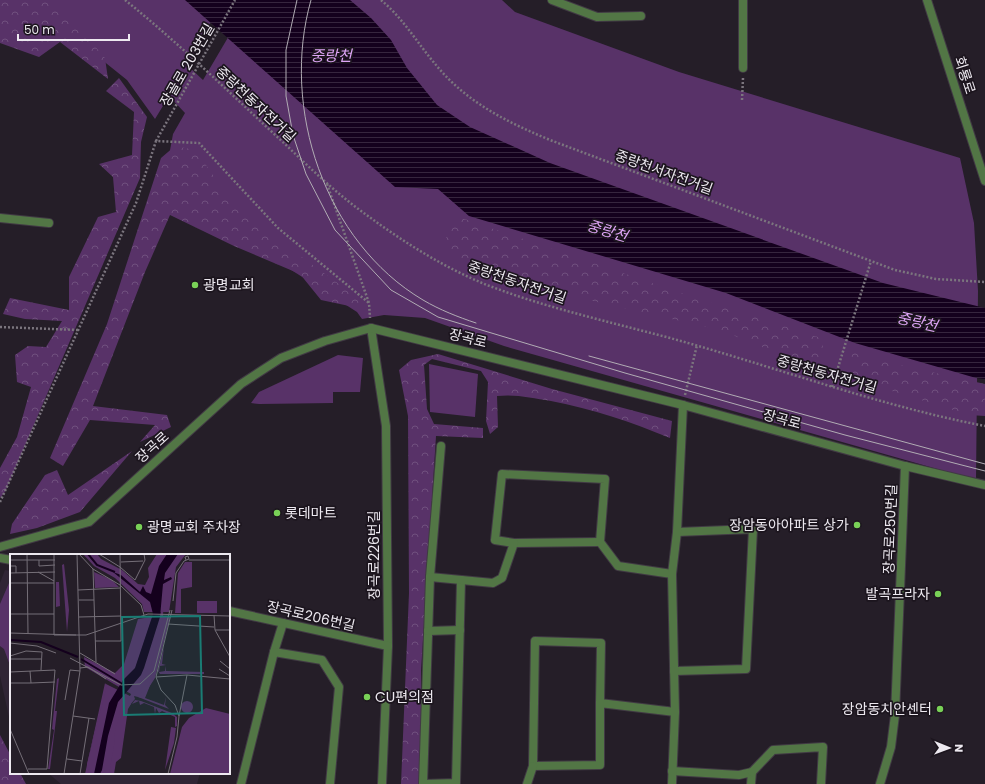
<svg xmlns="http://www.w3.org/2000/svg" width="985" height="784" viewBox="0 0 985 784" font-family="Poppins,'Noto Sans KR',sans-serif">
  <defs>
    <pattern id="forest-crowns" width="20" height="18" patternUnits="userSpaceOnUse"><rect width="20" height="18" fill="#583268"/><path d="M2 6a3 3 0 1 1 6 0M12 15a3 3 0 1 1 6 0" fill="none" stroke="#70507e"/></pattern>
    <pattern id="water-rules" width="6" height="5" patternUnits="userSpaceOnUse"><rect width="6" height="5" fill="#14001d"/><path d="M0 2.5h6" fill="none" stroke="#36253e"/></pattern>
  </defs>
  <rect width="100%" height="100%" fill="#251e28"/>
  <!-- built -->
  <g fill="#302535">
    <path d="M 5,570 L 11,571 L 11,726 L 0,676 L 0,583 Z"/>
    <path d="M 48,773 L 200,773 L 197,784 L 61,784 Z"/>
  </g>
  <!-- green -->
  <g fill="#583268">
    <path d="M 0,0 L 223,0 L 187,65 L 203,80 L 250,0 L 502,0 L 515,12 L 679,72 L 960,158 L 974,223 L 978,291 L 976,480 L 504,346 L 425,318 L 384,315 L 362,319 L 357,312 L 163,188 L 173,134 L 185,113 L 169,96 L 155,119 L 127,80 L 41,11 Z"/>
    <path d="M 338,355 L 363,358 L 360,392 L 333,392 L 333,403 L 259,404 L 251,403 L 259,392 Z"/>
    <path d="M 429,364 L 478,374 L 475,417 L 430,412 Z"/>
    <path d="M 9,583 L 11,584 L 11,668 L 4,649 L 0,646 L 0,604 Z"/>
  </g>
  <!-- forest -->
  <g fill="url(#forest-crowns)">
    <path d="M 0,0 L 55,0 L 105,58 L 108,79 L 60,42 L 39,57 L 0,43 Z"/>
    <path d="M 119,78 L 147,117 L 141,142 L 140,178 L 5,492 L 0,498 L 0,468 L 17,437 L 31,387 L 17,382 L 15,355 L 28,346 L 46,347 L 62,321 L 25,319 L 3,314 L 10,298 L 69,310 L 69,277 L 98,217 L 116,212 L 113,177 L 99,164 L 132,155 L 134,112 L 106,91 Z"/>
    <path d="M 175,146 L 195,150 L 241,213 L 361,300 L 354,307 L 321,300 L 300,274 L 234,246 L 170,215 L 145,272 L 93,406 L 167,415 L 171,427 L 140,442 L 155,425 L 90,420 L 63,466 L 50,458 L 107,324 L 161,158 Z"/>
    <path d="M 453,215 L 684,294 L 824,339 L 819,370 L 720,330 L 500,280 L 443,249 Z"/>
    <path d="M 852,351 L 882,361 L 985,384 L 985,416 L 969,415 L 850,378 Z"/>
    <path d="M 438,354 L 552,389 L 672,421 L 670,438 C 631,422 593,409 551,401 C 532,398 516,394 497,396 L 498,427 L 490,434 L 486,421 L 488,382 L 481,371 L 432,359 L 424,365 L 427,409 L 434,424 L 483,428 L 483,438 L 436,436 L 421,671 L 421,784 L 401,784 L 409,593 L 408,416 L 399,370 L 411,360 Z"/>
    <path d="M 132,451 L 80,512 L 37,528 L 10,534 L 12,524 L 45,475 L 57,470 L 68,495 Z"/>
    <path d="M 0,735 L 11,756 L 11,773 L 20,773 L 26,784 L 0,784 Z"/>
  </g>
  <!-- water -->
  <path fill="url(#water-rules)" d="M 185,0 L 350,0 L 371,18 L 391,40 L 407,68 L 437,105 L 470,127 L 550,163 L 883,283 L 985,308 L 985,379 L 976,378 L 855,343 L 726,293 L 469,216 L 438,189 L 395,187 Z"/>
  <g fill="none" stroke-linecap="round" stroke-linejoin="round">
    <!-- service casing -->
    <g stroke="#413a44" stroke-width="10">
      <g id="service">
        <path d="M 552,0 L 597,17 L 641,16"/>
        <path d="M 0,218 L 49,223"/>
        <path d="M 441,446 L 430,577 L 423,784 L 456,783 L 461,580"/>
        <path d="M 514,543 L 600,542"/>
        <path d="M 430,577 L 493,583 L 502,578 L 514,543 L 495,540 L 502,474 L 605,479 L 600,542 L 618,566 L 672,574"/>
        <path d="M 428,631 L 460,630"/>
        <path d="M 274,652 L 283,623"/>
        <path d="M 674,671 L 746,669 L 753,529 L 677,532"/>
        <path d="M 600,703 L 600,765 L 533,766 L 535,641 L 601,643 L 600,703 L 675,712"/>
        <path d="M 672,771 L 739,775 L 752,772 L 751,784"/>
        <path d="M 752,772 L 773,750 L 823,747 L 821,784"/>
        <path d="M 241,784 L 274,652 L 322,660 L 339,687 L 330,784"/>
        <path d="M 527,784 L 533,766"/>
        <path d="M 672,784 L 675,712 L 672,574 L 677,532 L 683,405"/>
      </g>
    </g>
    <!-- minor casing -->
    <g stroke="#413a44" stroke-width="10">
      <g id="minor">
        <path d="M 743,0 L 743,68"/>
        <path d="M 371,328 L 386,426 L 388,646 L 382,784"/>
        <path d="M 0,558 L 11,560"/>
        <path d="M 229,611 L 388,646"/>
        <path d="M 880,784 L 891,747 L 895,715 L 905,466"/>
      </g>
    </g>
    <!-- tertiary casing -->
    <g stroke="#413a44" stroke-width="10">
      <g id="tertiary">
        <path d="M 927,0 L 985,181"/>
        <path d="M 0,547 L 89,522 L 241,384 L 281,358 L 325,341 L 371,328 L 683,405 L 905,466 L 985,485"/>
      </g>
    </g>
    <!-- path -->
    <g stroke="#7b757e" stroke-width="2.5" stroke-dasharray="2 2" stroke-linecap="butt">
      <path d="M 125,0 C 181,45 233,96 286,145 C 312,170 338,195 368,216 C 405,243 445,268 487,285 C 554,311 626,325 695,345 C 792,373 886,407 985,426"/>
      <path d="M 381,0 C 403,18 418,44 436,65 C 466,102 507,122 550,140 L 895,270 L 936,279 L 985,282"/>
      <path d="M 742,100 L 743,78"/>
      <path d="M 327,184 L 369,303 L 370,318"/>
      <path d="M 0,327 L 78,330"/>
      <path d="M 832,387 L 871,261"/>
      <path d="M 685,395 L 697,345"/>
      <path d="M 0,502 L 136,203 L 156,141 L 199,143 L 278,228 L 369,303"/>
    </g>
    <!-- service -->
    <use href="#service" stroke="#527645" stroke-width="8"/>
    <!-- minor -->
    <use href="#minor" stroke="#527645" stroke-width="8"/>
    <!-- tertiary -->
    <use href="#tertiary" stroke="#527645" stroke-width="8"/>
    <!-- tram -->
    <g stroke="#b1acb4" stroke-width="1">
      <path d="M 297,0 L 286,50 L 286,96 L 293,135 L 306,174 L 335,230 L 391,290 L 438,317 L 625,373 L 845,435 L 985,471"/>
      <path d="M 311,0 C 280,108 325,242 423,300 C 440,310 458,317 476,323"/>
      <path d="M 589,356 L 985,464"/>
    </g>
    <!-- path-bridge -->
    <path stroke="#7b757e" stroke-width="2.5" stroke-dasharray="2 2" stroke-linecap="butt" d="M 156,141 L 235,0"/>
  </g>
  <!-- markers -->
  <g fill="#79d157" stroke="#1c151e" stroke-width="1.5">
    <circle cx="195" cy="285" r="4"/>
    <circle cx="277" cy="513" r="4"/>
    <circle cx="857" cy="525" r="4"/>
    <circle cx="139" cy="527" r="4"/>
    <circle cx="938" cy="594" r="4"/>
    <circle cx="367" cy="697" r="4"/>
    <circle cx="940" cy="709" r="4"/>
  </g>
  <g text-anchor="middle" stroke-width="3.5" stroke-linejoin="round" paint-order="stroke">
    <!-- street labels -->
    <g font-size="14" fill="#ede9f0" stroke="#1c151e">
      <text transform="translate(187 65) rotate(-60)" y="5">장골로 203번길</text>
      <text transform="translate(965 75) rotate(72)" y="5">회룡로</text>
      <text transform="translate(256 104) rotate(43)" y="5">중랑천동자전거길</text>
      <text transform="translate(664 172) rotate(20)" y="5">중랑천서자전거길</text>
      <text transform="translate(517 282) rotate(19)" y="5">중랑천동자전거길</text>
      <text transform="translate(468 338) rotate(14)" y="5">장곡로</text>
      <text transform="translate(827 374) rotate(16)" y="5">중랑천동자전거길</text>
      <text transform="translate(782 419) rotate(15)" y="5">장곡로</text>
      <text transform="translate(152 447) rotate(-42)" y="5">장곡로</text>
      <text transform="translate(890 529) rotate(-88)" y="5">장곡로250번길</text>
      <text transform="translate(374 555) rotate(-90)" y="5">장곡로226번길</text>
      <text transform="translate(311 616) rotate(13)" y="5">장곡로206번길</text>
    </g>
    <!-- poi labels -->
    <g font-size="14" fill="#ede9f0" stroke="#1c151e" text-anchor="start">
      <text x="203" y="290">광명교회</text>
      <text x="285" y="518">롯데마트</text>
      <text x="849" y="530" text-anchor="end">장암동아아파트 상가</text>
      <text x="147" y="532">광명교회 주차장</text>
      <text x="930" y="599" text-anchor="end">발곡프라자</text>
      <text x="375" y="702">CU편의점</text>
      <text x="932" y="714" text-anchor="end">장암동치안센터</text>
    </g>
    <!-- water labels -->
    <g font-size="15" font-style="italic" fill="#dea5f6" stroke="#1c151e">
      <text x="331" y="61">중랑천</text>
      <text transform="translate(607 231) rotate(17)" y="5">중랑천</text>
      <text transform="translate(917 322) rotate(13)" y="5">중랑천</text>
    </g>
  </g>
  <!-- overview -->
  <g transform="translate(10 554)">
    <rect width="220" height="220" fill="#251e28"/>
    <path d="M 73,0 L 87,0 L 91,5 L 112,16 L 128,30 L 135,31 L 139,23 L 138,14 L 147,0 L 176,0 L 166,13 L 159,58 L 134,58 L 132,50 L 105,24 L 84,12 ZM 175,8 L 182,8 L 182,33 L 171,35 L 171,59 L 165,59 L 168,19 ZM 84,18 L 102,26 L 109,33 L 85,34 ZM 187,47 L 207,47 L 207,59 L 187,59 ZM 141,63 L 160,63 L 145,124 L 132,144 L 124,142 L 125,145 L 115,157 L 103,220 L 77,220 L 77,210 L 96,130 L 120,142 L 121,140 L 75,113 L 74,103 L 105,119 L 114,110 L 128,65 ZM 49,124 L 45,157 L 47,157 L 40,215 L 38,215 L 44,176 L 42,175 L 47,125 ZM171 153a6 6 0 1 1 12 0a6 6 0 1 1-12 0Z" fill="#583268"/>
    <path d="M 54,10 L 59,56 L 57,78 L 52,11 ZM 158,13 L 154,31 L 153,64 L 150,76 L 147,75 L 151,57 L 150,40 ZM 46,28 L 49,28 L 50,52 L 46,53 ZM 146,78 L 149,79 L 141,111 L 138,116 L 134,115 ZM 154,93 L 152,110 L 156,111 L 150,112 L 149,118 L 155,117 L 155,112 L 156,117 L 194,118 L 194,120 L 150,120 L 148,117 ZM 143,124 L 135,144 L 154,151 L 156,143 L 155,151 L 159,155 L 128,143 ZM 95,129 L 97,132 L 80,198 L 78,220 L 75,220 ZM 125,146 L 131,147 L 162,159 L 167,163 L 167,172 L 165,173 L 165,163 L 152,157 L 149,159 L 146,154 L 145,160 L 144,153 L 134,149 L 130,151 L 129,147 L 122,150 ZM 119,150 L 121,150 L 118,155 L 111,204 L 106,208 L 104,220 L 99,220 L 105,186 L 104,181 L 110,159 ZM 196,154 L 220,160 L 220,220 L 160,220 L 172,173 L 179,164 ZM 161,173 L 166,174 L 164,189 L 155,216 Z" fill="#583268"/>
    <path d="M 157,0 L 168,0 L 155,19 L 154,26 L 161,23 L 162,25 L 153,30 L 150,63 L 134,114 L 131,121 L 108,148 L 98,182 L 92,216 L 90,220 L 84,220 L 99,149 L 113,126 L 125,114 L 143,60 L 140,48 L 103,18 L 111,21 L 130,38 L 133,32 L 136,38 L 141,40 L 149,12 Z" fill="#14001d"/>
    <path fill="none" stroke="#14001d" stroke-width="2" d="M 78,0 L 87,11 L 105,18M 0,86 L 31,88 L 68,103M 71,105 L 111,129"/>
    <path fill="none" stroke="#756f78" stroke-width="1" d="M 17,0 L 18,80M 69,0 L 83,15 L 110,31 L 131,51 L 134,61M 89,0 L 110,13 L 125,26 L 135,6 L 134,0M 0,6 L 45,6M 29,6 L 29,12 L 45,11M 179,6 L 220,6M 111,8 L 133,7M 0,12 L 6,12 L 6,19M 83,15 L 86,108M 28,18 L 44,27M 0,19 L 45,18M 0,29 L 44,29M 68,36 L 110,34M 69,46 L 84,46M 163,47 L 166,19 L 174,7 L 179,5 L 178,2 L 175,3 L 176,6M 0,60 L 44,60M 204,61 L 205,76 L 220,103M 69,63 L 111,62M 158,70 L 204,73M 205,76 L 220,76M 0,79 L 66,81M 44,81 L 76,81 L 138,60 L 220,62M 44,81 L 44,0M 85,87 L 111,87 L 110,0M 0,89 L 27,92 L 46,99M 70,99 L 105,120M 0,102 L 16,97 L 32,98 L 31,116M 60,104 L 111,131 L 130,130 L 144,117 L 160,56M 1,105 L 31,105M 210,107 L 220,115M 70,114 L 78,113 L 96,125M 209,115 L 220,122M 20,117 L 21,129 L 45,128M 0,118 L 45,116 L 37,215 L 18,215M 146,123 L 177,121 L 220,125M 0,129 L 21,129M 55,146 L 60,116 L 70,117M 63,162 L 85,165M 169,162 L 177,121M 0,175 L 19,220M 57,205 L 72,207M 54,220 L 70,117 L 67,0M 70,220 L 79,164M 158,220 L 167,183 L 169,162 L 165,151 L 151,136 L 146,123 L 162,56"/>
    <path fill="#1a7c74" fill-opacity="0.15" stroke="#1a7c74" stroke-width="2" d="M 190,62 L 192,159 L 114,161 L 112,63 Z"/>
    <rect width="220" height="220" fill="none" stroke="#ede9f0" stroke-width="2"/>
  </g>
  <!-- north arrow -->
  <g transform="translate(949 748) rotate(91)" stroke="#1c151e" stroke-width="3" paint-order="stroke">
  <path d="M0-3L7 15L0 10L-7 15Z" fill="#ede9f0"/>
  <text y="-6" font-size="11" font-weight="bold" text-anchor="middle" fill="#ede9f0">N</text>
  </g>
  <!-- scale -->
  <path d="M18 34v6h111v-6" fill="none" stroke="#ede9f0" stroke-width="2"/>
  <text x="24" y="34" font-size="12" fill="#ede9f0" stroke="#1c151e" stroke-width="3" paint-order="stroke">50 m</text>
</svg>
